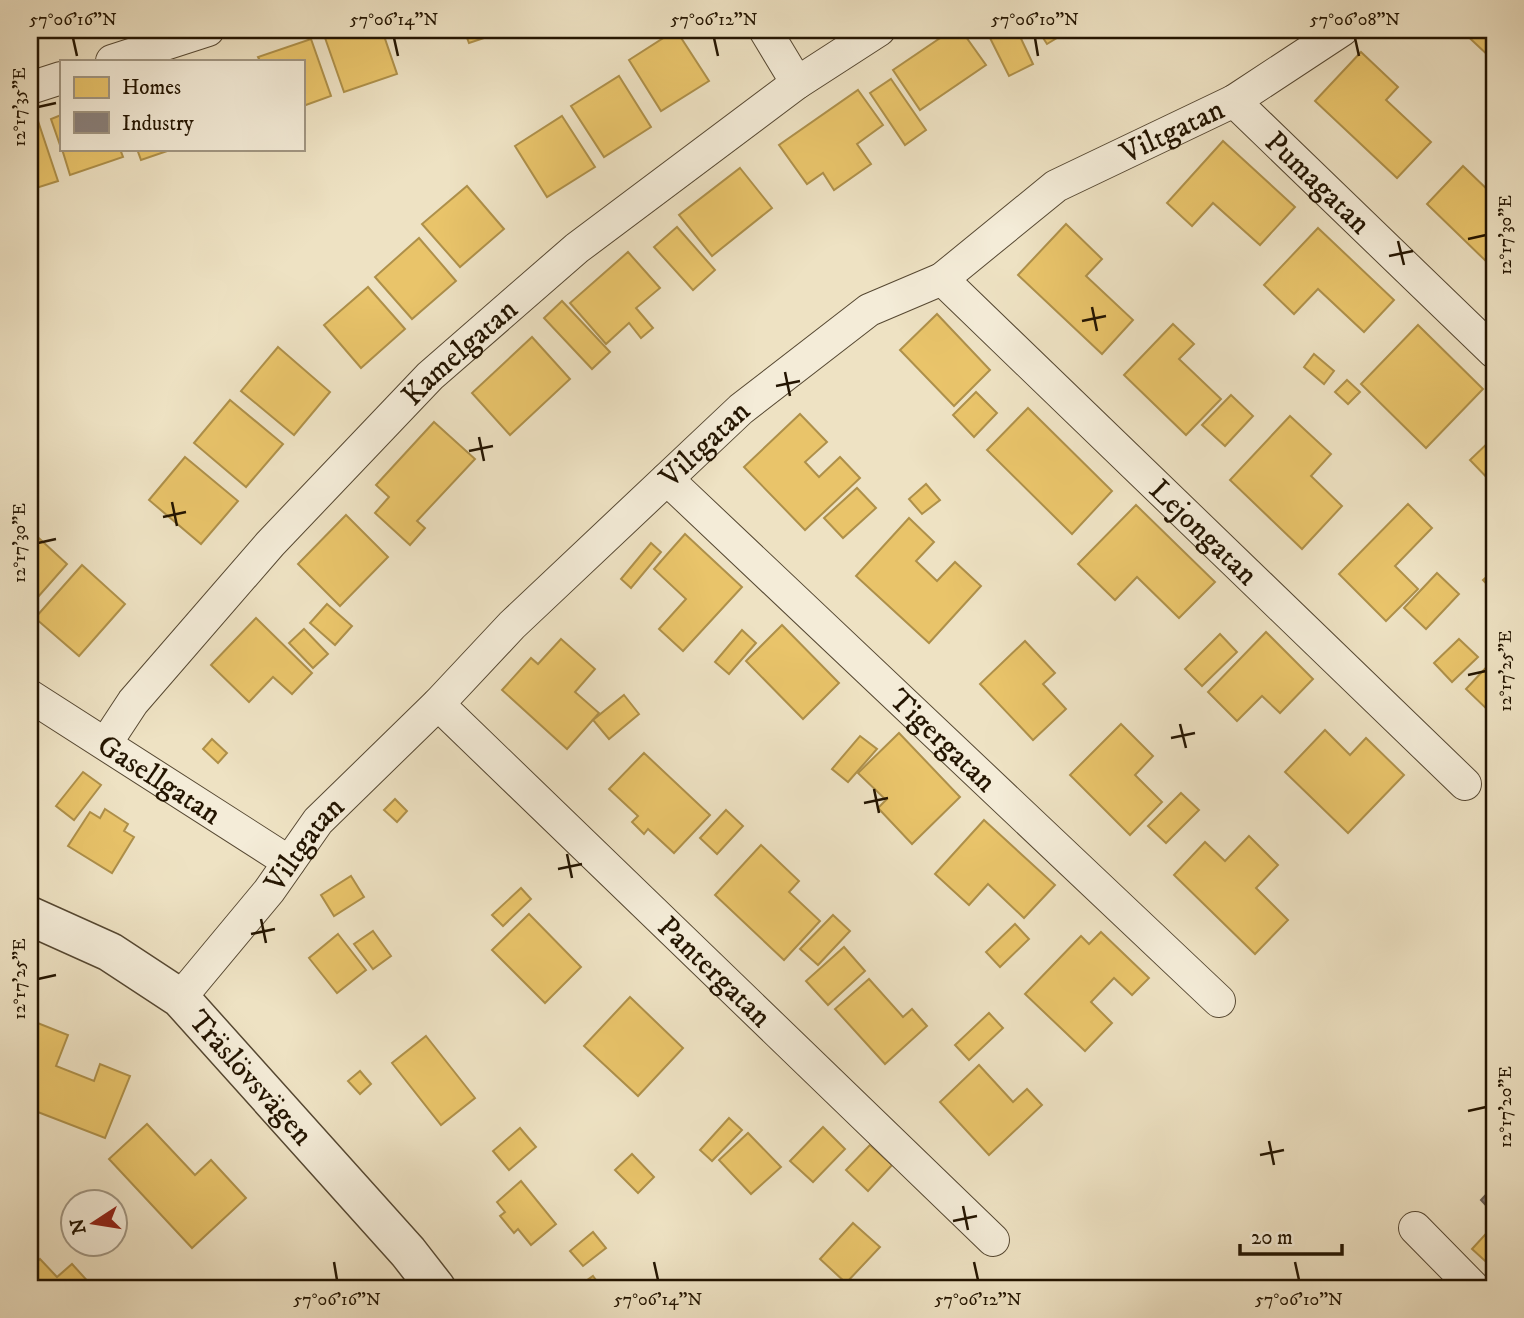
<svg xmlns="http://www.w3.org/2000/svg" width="1524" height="1318" viewBox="0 0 1524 1318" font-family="'IM FELL DW Pica',serif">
  <rect width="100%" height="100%" fill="#eee2c3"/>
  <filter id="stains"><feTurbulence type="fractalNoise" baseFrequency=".00286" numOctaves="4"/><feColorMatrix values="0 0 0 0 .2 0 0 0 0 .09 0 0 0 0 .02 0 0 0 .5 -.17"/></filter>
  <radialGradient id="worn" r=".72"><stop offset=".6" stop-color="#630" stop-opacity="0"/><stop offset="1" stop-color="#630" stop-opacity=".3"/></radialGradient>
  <!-- homes -->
  <g fill="#e9c46a" stroke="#ae904a" stroke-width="2">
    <path d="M 340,30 L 382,30 L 397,74 L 344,92 L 324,35 Z"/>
    <path d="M 464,30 L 508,30 L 469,43 Z"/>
    <path d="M 676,30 L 709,81 L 661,111 L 629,60 Z"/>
    <path d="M 952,30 L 961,30 L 986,65 L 920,110 L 893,70 Z"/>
    <path d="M 986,30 L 1017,30 L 1033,64 L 1009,76 Z"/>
    <path d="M 1038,30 L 1070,30 L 1047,44 Z"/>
    <path d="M 1461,30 L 1494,30 L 1494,56 L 1492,59 Z"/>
    <path d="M 311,39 L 331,96 L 303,106 L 303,61 L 260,61 L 258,57 Z"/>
    <path d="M 1361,52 L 1398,87 L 1386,100 L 1431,142 L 1397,178 L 1315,101 Z"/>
    <path d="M 619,76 L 651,127 L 604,157 L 571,106 Z"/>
    <path d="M 891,79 L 926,130 L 905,145 L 870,93 Z"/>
    <path d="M 858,90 L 883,125 L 857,144 L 871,164 L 834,190 L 823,173 L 807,184 L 779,145 Z"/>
    <path d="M 61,115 L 61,148 L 51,119 Z"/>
    <path d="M 562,116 L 595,167 L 547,197 L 515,146 Z"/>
    <path d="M 37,118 L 58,181 L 30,190 L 30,120 Z"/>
    <path d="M 1223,141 L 1295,207 L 1260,245 L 1213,203 L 1192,226 L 1167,203 Z"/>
    <path d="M 62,149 L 120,149 L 123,157 L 70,175 Z"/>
    <path d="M 137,149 L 173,149 L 141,160 Z"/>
    <path d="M 1463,166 L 1494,196 L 1492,267 L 1427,204 Z"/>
    <path d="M 740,168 L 772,208 L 712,256 L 679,215 Z"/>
    <path d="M 467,186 L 504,229 L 460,267 L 422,224 Z"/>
    <path d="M 1066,224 L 1102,259 L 1086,276 L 1133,320 L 1102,354 L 1018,275 Z"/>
    <path d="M 677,227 L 715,270 L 693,290 L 654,247 Z"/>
    <path d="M 1318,228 L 1394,300 L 1364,332 L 1318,289 L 1294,314 L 1264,285 Z"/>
    <path d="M 419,238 L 456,281 L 412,319 L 375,277 Z"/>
    <path d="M 628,252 L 660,288 L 636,308 L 653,328 L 641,338 L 629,323 L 606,344 L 570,303 Z"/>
    <path d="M 368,287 L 405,329 L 361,368 L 324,325 Z"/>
    <path d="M 562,301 L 610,352 L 592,369 L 544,318 Z"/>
    <path d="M 937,314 L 990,370 L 954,406 L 900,350 Z"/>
    <path d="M 1173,324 L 1194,344 L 1179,359 L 1221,399 L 1186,435 L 1124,375 Z"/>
    <path d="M 1418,325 L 1483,389 L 1426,448 L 1361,384 Z"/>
    <path d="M 532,337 L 570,379 L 510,435 L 472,393 Z"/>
    <path d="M 278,347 L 330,392 L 294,435 L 241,391 Z"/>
    <path d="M 1314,354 L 1334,371 L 1324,384 L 1304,367 Z"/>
    <path d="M 1347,380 L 1360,392 L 1348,404 L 1335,392 Z"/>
    <path d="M 976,392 L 997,413 L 974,437 L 953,415 Z"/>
    <path d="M 1231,395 L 1253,416 L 1225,446 L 1202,425 Z"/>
    <path d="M 230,400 L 283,444 L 246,487 L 194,443 Z"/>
    <path d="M 1028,408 L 1112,491 L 1072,534 L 987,450 Z"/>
    <path d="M 800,414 L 827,442 L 805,462 L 819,477 L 840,457 L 860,478 L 805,530 L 744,467 Z"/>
    <path d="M 1290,416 L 1331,454 L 1311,476 L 1342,506 L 1302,549 L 1230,480 Z"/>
    <path d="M 434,422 L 475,459 L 417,521 L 425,528 L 410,545 L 375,513 L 389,497 L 376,485 Z"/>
    <path d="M 1494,437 L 1494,485 L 1470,460 Z"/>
    <path d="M 185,457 L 238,501 L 201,544 L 149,500 Z"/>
    <path d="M 926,484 L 940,500 L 922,514 L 909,499 Z"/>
    <path d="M 857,488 L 876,508 L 843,538 L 824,518 Z"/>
    <path d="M 1408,504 L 1432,528 L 1395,566 L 1418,589 L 1386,621 L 1339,574 Z"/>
    <path d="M 1136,505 L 1215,582 L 1179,618 L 1137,577 L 1115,600 L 1078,564 Z"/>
    <path d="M 346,515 L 388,557 L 340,606 L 298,564 Z"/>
    <path d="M 909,518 L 934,542 L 916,561 L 937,581 L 955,562 L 981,586 L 929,643 L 856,576 Z"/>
    <path d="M 30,530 L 67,564 L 30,606 Z"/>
    <path d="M 685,534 L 742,587 L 683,651 L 659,629 L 686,599 L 654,569 Z"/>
    <path d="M 651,543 L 661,552 L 631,588 L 621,579 Z"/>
    <path d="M 82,565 L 125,604 L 79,656 L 35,618 Z"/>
    <path d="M 1494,570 L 1494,592 L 1483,580 Z"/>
    <path d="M 1437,573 L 1459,594 L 1426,629 L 1404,608 Z"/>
    <path d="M 327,604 L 352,626 L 335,645 L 310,623 Z"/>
    <path d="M 256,618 L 312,673 L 292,694 L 273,677 L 249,702 L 211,665 Z"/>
    <path d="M 782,625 L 839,683 L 803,719 L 746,661 Z"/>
    <path d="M 304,629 L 328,654 L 313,668 L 289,643 Z"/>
    <path d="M 742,630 L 756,643 L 729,674 L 715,662 Z"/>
    <path d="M 1266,632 L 1313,679 L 1280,713 L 1262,696 L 1237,721 L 1208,692 Z"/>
    <path d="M 1220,634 L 1237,652 L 1202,686 L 1185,669 Z"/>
    <path d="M 561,639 L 595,669 L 575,692 L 599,713 L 567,749 L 502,690 L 531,658 L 538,664 Z"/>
    <path d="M 1459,639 L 1478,657 L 1452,682 L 1434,663 Z"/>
    <path d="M 1025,641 L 1055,673 L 1043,684 L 1066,709 L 1033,740 L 980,684 Z"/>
    <path d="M 1494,659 L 1494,716 L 1466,689 Z"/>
    <path d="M 624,695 L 639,714 L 609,739 L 593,720 Z"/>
    <path d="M 1121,724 L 1153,756 L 1135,775 L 1162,802 L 1130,835 L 1070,775 Z"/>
    <path d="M 1325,730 L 1350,755 L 1366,738 L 1404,775 L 1348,833 L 1285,772 Z"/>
    <path d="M 899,733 L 960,797 L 912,844 L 878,808 L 886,800 L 858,773 Z"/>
    <path d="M 860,736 L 877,749 L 848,782 L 832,769 Z"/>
    <path d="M 212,739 L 227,753 L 218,763 L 203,749 Z"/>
    <path d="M 644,753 L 710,815 L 674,853 L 648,829 L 644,834 L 632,822 L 638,816 L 609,789 Z"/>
    <path d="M 83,772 L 101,785 L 74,820 L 56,806 Z"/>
    <path d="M 1181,793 L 1199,810 L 1166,843 L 1148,826 Z"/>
    <path d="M 395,799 L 407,811 L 397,822 L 384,810 Z"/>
    <path d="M 105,809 L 128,824 L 124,831 L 134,837 L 112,873 L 68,846 L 90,812 L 100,818 Z"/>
    <path d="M 726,810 L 743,826 L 717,854 L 700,838 Z"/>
    <path d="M 984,820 L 1055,885 L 1024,918 L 988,884 L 969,905 L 935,874 Z"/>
    <path d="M 1249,836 L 1278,865 L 1256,888 L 1288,920 L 1255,954 L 1174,875 L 1205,842 L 1225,861 Z"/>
    <path d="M 761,845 L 799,881 L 789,892 L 820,921 L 784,960 L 715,895 Z"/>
    <path d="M 351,876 L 364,897 L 334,916 L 321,895 Z"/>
    <path d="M 521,888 L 531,899 L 503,926 L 492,915 Z"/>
    <path d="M 529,914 L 581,967 L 545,1003 L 492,950 Z"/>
    <path d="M 833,915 L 850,931 L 818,965 L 800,949 Z"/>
    <path d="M 1015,924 L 1029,939 L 1000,967 L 986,952 Z"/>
    <path d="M 373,931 L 391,956 L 373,969 L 354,944 Z"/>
    <path d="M 1101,932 L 1149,978 L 1132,995 L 1114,978 L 1091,1002 L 1112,1023 L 1085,1051 L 1025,994 L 1081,936 L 1089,944 Z"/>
    <path d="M 338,934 L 366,970 L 337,993 L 309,958 Z"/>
    <path d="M 844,947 L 865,971 L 828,1005 L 806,981 Z"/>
    <path d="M 869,979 L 903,1017 L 912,1009 L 927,1026 L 885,1064 L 835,1009 Z"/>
    <path d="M 630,997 L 683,1048 L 638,1096 L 584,1046 Z"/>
    <path d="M 989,1013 L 1003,1028 L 969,1060 L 955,1045 Z"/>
    <path d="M 30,1020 L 68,1035 L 56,1066 L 94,1081 L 100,1064 L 130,1076 L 105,1138 L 30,1109 Z"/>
    <path d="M 426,1036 L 475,1098 L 441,1125 L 392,1063 Z"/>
    <path d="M 979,1065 L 1013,1102 L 1027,1089 L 1042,1105 L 989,1155 L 940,1102 Z"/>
    <path d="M 360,1071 L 371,1084 L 360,1094 L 348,1081 Z"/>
    <path d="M 729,1118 L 742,1130 L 712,1161 L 700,1150 Z"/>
    <path d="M 147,1124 L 195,1175 L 211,1160 L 246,1198 L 192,1248 L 109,1159 Z"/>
    <path d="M 823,1127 L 845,1149 L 813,1182 L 790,1161 Z"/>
    <path d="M 520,1128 L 536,1147 L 509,1170 L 493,1151 Z"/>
    <path d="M 748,1133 L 781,1167 L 751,1194 L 719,1160 Z"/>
    <path d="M 870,1145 L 892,1165 L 868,1191 L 846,1170 Z"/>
    <path d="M 632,1154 L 654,1177 L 638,1193 L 615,1170 Z"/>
    <path d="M 521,1181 L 556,1224 L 531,1245 L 518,1229 L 514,1233 L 500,1216 L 505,1212 L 497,1202 Z"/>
    <path d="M 853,1223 L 880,1247 L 846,1283 L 820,1259 Z"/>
    <path d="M 1494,1225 L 1494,1269 L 1472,1249 Z"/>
    <path d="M 593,1232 L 606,1248 L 583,1266 L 570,1251 Z"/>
    <path d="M 40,1259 L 57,1277 L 72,1264 L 93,1287 L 30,1288 L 30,1269 Z"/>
    <path d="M 593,1276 L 602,1288 L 576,1288 Z"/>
  </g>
  <!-- industry -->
  <path fill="#8a817c" stroke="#6b6157" stroke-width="2" d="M 1494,1186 L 1494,1214 L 1481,1200 Z"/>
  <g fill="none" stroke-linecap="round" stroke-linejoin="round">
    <!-- minor casing -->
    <g stroke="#564832" stroke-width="34">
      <g id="minor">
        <path d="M 765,30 L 797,83"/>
        <path d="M 112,61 L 208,30"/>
        <path d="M 30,88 L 61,78"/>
        <path id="s1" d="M 1234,101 L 1494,352"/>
        <path id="s2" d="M 942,279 L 1465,784"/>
        <path id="s3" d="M 667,479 L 1219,1001"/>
        <path id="s4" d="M 30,696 L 289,862"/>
        <path id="s5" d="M 438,704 L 993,1240"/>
        <path id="s6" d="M 106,743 L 133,702 L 270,544 L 430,376 L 577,248 L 797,83 L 879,30"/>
        <path id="s7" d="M 180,998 L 269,891 L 318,821 L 438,704 L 512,625 L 741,409 L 869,310 L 942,279 L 1056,186 L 1234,101 L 1342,30"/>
        <path d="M 1415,1228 L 1474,1288"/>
      </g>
    </g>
    <!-- tertiary casing -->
    <g stroke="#564832" stroke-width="41">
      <g id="tertiary">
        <path id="s8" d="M 30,916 L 110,952 L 180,998 L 408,1252 L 436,1288"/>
      </g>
    </g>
    <!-- minor -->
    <use href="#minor" stroke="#f4ecd8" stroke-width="32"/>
    <!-- tertiary -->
    <use href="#tertiary" stroke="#f4ecd8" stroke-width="38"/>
  </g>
  <!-- ticks -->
  <path fill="none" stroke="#241501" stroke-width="2.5" d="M 73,38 L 77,56M 394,38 L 398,56M 714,38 L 718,56M 1035,38 L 1038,56M 1355,38 L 1359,56M 38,107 L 56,103M 1468,239 L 1486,235M 1398,241 L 1404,265M 1389,256 L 1413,251M 1092,307 L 1097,331M 1082,321 L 1106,316M 785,372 L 790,396M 776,386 L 800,381M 479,437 L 484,461M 469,451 L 493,446M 172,502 L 177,526M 163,517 L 186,512M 38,543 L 56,539M 1468,675 L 1486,671M 1180,724 L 1186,748M 1171,738 L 1195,733M 874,789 L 879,813M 864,803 L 888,798M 567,854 L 572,878M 558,869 L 582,864M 261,919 L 266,943M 251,934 L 275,929M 38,979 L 56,975M 1468,1111 L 1486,1107M 1269,1141 L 1274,1165M 1260,1155 L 1284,1150M 963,1206 L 968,1230M 953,1221 L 977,1216M 334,1262 L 337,1280M 654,1262 L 658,1280M 974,1262 L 978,1280M 1295,1262 L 1299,1280"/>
  <g text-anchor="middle" stroke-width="7" stroke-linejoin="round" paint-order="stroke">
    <!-- street labels -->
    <g font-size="30" fill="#241501" stroke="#f4ecd8">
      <text dy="10" stroke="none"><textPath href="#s7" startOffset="1332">Viltgatan</textPath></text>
      <text dy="10" stroke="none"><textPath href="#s1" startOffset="117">Pumagatan</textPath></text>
      <text dy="10" stroke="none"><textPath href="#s6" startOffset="528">Kamelgatan</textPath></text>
      <text dy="10" stroke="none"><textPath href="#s7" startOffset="765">Viltgatan</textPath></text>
      <text dy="10" stroke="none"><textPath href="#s2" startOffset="364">Lejongatan</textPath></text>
      <text dy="10" stroke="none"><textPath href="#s3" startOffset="380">Tigergatan</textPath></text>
      <text dy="10" stroke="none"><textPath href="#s4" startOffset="154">Gasellgatan</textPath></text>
      <text dy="10" stroke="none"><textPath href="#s7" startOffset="198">Viltgatan</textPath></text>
      <text dy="10" stroke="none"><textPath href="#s5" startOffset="385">Pantergatan</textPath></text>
      <text dy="10" stroke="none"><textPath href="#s8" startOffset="278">Träslövsvägen</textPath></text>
    </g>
  </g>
  <!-- margin -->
  <rect width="1524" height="1318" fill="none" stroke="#eee2c3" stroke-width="77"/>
  <!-- legend -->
  <rect x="60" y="60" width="245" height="91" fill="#f4ecd8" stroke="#a19682" stroke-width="2"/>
  <rect x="74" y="77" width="35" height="21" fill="#e9c46a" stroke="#a19682" stroke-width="2"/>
  <text x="122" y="94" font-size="21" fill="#241501">Homes</text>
  <rect x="74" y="112" width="35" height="21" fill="#8a817c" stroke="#a19682" stroke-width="2"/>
  <text x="122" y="130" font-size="21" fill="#241501">Industry</text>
  <!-- north arrow -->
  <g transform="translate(94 1223) rotate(258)"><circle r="33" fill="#f4ecd8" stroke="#a19682" stroke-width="2"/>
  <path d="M0-5L12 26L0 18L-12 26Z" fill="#8f2418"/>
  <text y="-10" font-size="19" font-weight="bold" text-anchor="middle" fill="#241501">N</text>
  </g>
  <!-- scale -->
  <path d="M1240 1244v10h102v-10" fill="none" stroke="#241501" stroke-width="3.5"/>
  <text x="1251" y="1244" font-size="21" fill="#241501" stroke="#f4ecd8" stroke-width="5" paint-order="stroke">20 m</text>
  <rect x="38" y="38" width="1448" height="1242" fill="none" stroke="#241501" stroke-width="2.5"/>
  <g font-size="18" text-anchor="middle" fill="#241501">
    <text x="73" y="25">57°06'16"N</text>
    <text x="394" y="25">57°06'14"N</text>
    <text x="714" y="25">57°06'12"N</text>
    <text x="1035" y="25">57°06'10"N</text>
    <text x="1355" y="25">57°06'08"N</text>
    <text transform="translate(19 107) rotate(-90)" y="6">12°17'35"E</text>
    <text transform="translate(1505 235) rotate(-90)" y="6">12°17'30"E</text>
    <text transform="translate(19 543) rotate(-90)" y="6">12°17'30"E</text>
    <text transform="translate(1505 671) rotate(-90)" y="6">12°17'25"E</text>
    <text transform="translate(19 979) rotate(-90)" y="6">12°17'25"E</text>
    <text transform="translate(1505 1107) rotate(-90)" y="6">12°17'20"E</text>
    <text x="337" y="1305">57°06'16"N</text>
    <text x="658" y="1305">57°06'14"N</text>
    <text x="978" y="1305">57°06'12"N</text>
    <text x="1299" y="1305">57°06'10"N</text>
  </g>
  <rect width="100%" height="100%" filter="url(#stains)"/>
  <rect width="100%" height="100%" fill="url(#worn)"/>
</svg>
